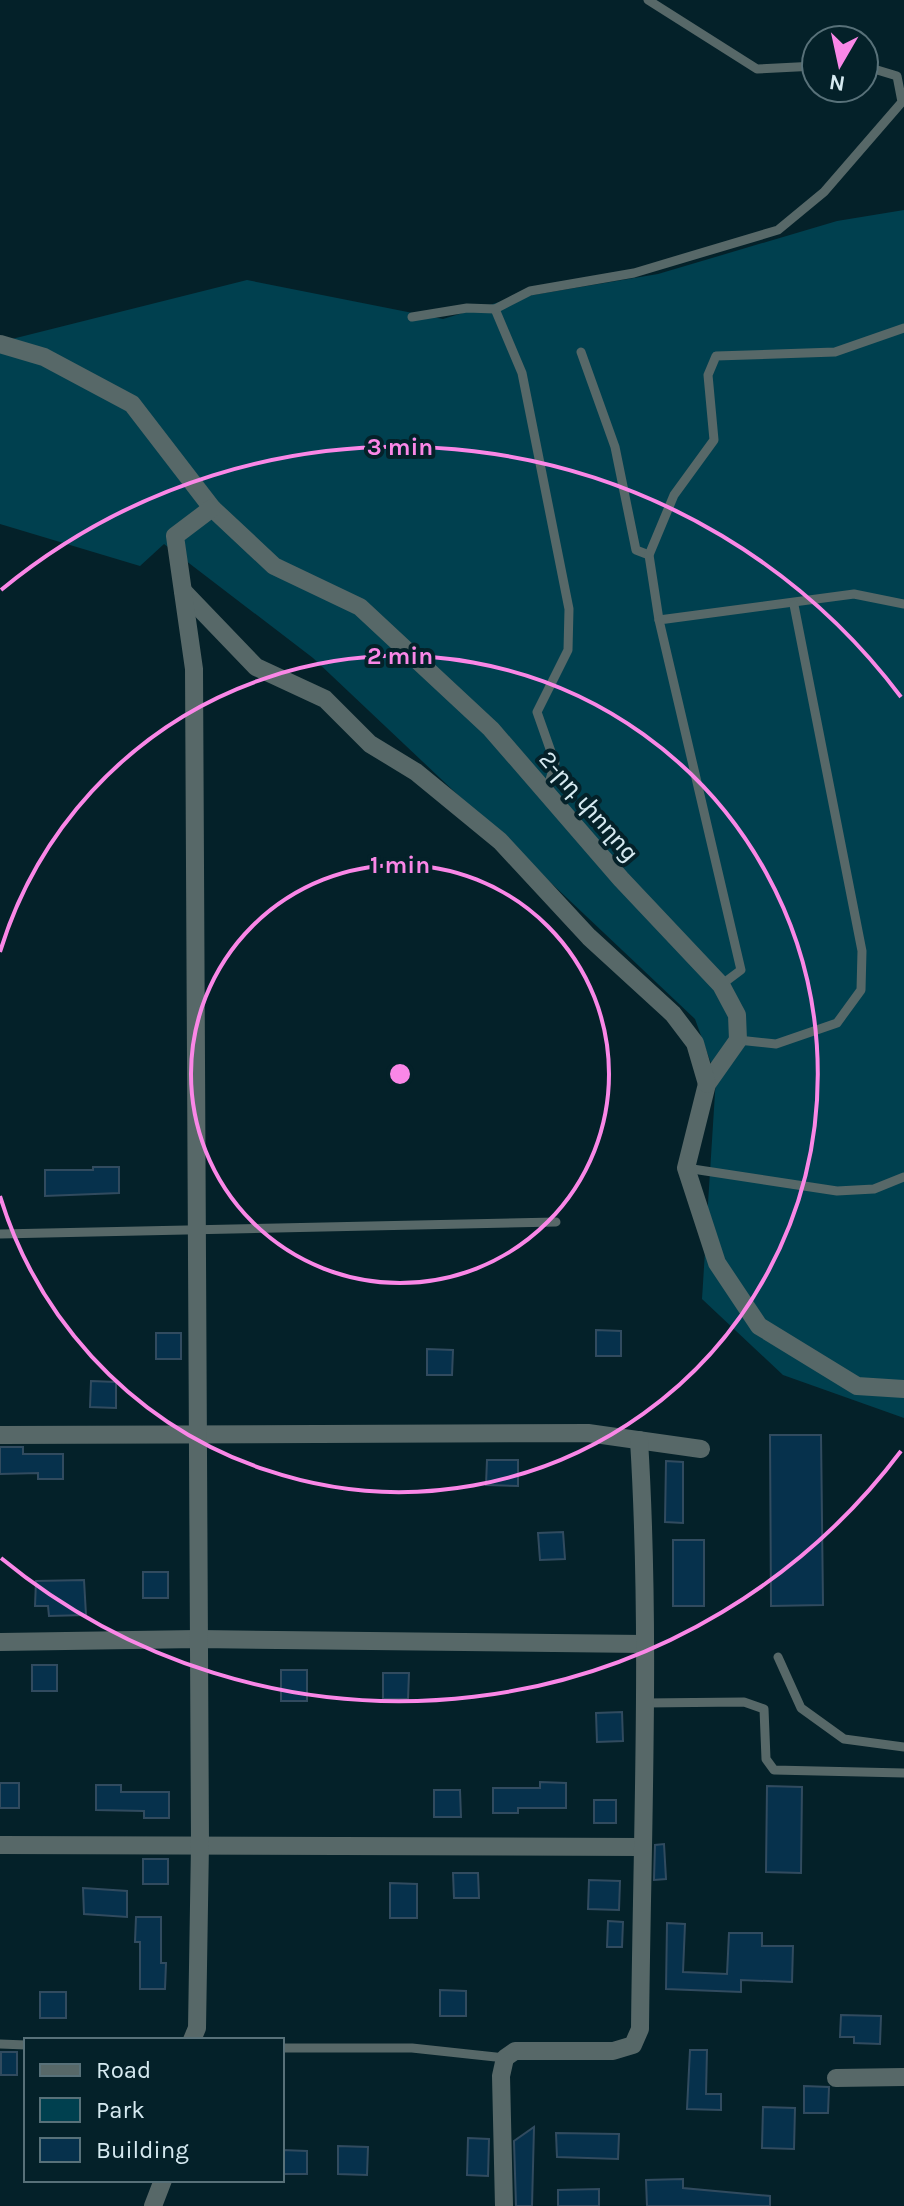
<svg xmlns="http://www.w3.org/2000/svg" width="904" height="2206" viewBox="0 0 904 2206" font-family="Karla,'Noto Sans Armenian',sans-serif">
  <rect width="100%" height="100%" fill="#042129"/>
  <!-- green -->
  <path fill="#00404f" d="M 904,210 L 904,1418 L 783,1375 L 702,1299 L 716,1077 L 695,1019 L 313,658 L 164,544 L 140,566 L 0,524 L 0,342 L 247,280 L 443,319 L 509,299 L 658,274 L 837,221 Z"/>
  <!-- building -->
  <g fill="#06314c" stroke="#314b5f" stroke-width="2">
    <path d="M 93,1167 L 119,1167 L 119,1193 L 45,1196 L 45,1170 L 93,1170 Z"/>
    <path d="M 596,1330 L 621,1331 L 621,1356 L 596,1356 Z"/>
    <rect x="156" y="1333" width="25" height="26"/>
    <path d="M 427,1349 L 453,1350 L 452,1375 L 427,1375 Z"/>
    <path d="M 91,1381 L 116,1382 L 116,1408 L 90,1407 Z"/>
    <path d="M 770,1435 L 821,1435 L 823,1605 L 771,1606 Z"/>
    <path d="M 0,1447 L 23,1447 L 23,1454 L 63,1454 L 63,1479 L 38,1479 L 38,1473 L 0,1474 Z"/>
    <path d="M 487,1460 L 518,1460 L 518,1486 L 486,1485 Z"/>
    <path d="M 666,1461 L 683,1462 L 683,1523 L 665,1522 Z"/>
    <path d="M 563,1532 L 565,1559 L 540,1560 L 538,1533 Z"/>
    <rect x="673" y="1540" width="31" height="66"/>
    <rect x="143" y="1572" width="25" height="26"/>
    <path d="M 84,1580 L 86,1615 L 49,1616 L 48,1606 L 35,1606 L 36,1581 Z"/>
    <rect x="32" y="1665" width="25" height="26"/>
    <rect x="281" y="1670" width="26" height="31"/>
    <path d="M 383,1673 L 409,1673 L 408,1699 L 383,1699 Z"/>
    <path d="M 622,1712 L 623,1741 L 597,1742 L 596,1713 Z"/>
    <path d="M 540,1782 L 566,1783 L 566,1808 L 518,1808 L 518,1813 L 493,1813 L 493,1788 L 540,1788 Z"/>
    <rect x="0" y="1783" width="19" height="25"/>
    <path d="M 96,1785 L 121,1785 L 121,1792 L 169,1792 L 169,1818 L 144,1818 L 144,1811 L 96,1810 Z"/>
    <path d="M 767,1786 L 802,1787 L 801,1873 L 766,1872 Z"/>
    <path d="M 434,1790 L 460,1790 L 461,1817 L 434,1817 Z"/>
    <rect x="594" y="1800" width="22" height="23"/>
    <path d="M 664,1844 L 666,1879 L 654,1880 L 655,1845 Z"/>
    <rect x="143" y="1859" width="25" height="25"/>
    <path d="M 453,1873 L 478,1873 L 479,1898 L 454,1898 Z"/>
    <path d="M 589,1880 L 620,1881 L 619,1910 L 588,1909 Z"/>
    <path d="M 390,1883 L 417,1884 L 417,1918 L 390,1918 Z"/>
    <path d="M 83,1888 L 127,1891 L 127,1917 L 84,1914 Z"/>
    <path d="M 136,1917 L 161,1917 L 161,1963 L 166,1963 L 165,1989 L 140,1989 L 140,1942 L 135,1942 Z"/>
    <path d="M 608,1921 L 623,1922 L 622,1947 L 607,1947 Z"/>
    <path d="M 667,1923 L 685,1924 L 683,1972 L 727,1974 L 729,1933 L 762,1933 L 762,1946 L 793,1946 L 792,1982 L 741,1980 L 741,1992 L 666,1989 Z"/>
    <path d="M 440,1990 L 466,1991 L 466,2016 L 440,2016 Z"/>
    <rect x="40" y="1992" width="26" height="26"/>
    <path d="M 841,2015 L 881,2016 L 880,2044 L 854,2043 L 854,2037 L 840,2037 Z"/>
    <path d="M 690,2050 L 707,2050 L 706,2094 L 721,2094 L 721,2110 L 687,2109 Z"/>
    <rect x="1" y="2052" width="16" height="23"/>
    <path d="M 804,2086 L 829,2087 L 828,2113 L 804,2113 Z"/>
    <path d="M 763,2107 L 795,2108 L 794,2149 L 762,2148 Z"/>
    <path d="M 534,2127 L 532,2206 L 516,2206 L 514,2141 Z"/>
    <path d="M 556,2133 L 619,2134 L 618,2159 L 557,2157 Z"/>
    <path d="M 468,2138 L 489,2139 L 488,2176 L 467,2175 Z"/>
    <path d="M 338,2146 L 368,2147 L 367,2175 L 338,2174 Z"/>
    <path d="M 282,2150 L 307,2151 L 307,2174 L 282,2174 Z"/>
    <path d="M 683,2179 L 683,2188 L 770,2196 L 770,2206 L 647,2206 L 646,2180 Z"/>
    <path d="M 599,2189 L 599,2206 L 558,2206 L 558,2190 Z"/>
  </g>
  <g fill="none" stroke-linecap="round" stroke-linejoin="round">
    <!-- lane -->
    <g stroke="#576868" stroke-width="9">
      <path d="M 648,0 L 757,69 L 816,66"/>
      <path d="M 495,309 L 522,373 L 569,609 L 568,650 L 537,712 L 555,763 L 546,793"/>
      <path d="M 412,317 L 467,308 L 495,309 L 530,291 L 634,273 L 778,230 L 824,192 L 902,102 L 897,76 L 864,66"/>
      <path d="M 581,352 L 615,447 L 636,550 L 649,555"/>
      <path d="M 659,620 L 649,555 L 674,495 L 714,440 L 708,375 L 716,356 L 835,352 L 904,328"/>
      <path d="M 721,985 L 741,970 L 659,620 L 854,594 L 904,604"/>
      <path d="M 738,1040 L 776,1044 L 837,1023 L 861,990 L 862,951 L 794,605"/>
      <path d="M 686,1168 L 837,1191 L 874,1189 L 904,1177"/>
      <path d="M 0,1234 L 556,1222"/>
      <path d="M 778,1657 L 801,1708 L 844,1739 L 904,1747"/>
      <path d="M 644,1703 L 744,1702 L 764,1709 L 766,1759 L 774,1770 L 904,1773"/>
      <path d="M 0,2044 L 26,2045"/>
      <path d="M 282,2048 L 412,2048 L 505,2058"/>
    </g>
    <!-- street -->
    <g stroke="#576868" stroke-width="18">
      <path d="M 0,344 L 44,357 L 132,404 L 212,508 L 274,566 L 360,607 L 491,729 L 621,879 L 721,985 L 737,1015 L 738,1040 L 707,1084 L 686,1168 L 717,1263 L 759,1326 L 857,1386 L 904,1389"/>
      <path d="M 183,591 L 256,667 L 325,699 L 370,744 L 416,772 L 500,841 L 589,937 L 673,1014 L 695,1043 L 707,1084"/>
      <path d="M 0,1435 L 588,1433 L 701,1449"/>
      <path d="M 0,1642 L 198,1639 L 645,1644"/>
      <path d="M 0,1845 L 641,1847"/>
      <path d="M 192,2040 L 197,2028 L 200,1844 L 194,669 L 175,536 L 212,508"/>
      <path d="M 836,2078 L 904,2077"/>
      <path d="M 153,2206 L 163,2180"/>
      <path d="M 504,2206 L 501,2076 L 505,2058 L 515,2051 L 613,2051 L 633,2045 L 640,2029 C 642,1832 651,1636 639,1440"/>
    </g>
  </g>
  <!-- distance rings -->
  <g fill="none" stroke="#fa87e7" stroke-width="4">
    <circle cx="400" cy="1074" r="209"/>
    <path d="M0 952A418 418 0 1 1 0 1196"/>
    <path d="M901 1451A627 627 0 0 1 1 1558M1 590A627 627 0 0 1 901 697"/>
  </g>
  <g text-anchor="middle" stroke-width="8" stroke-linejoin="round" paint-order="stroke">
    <!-- street labels -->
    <g font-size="24" fill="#d6eaf1" stroke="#042129">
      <text transform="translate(589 806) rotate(49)" y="8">2-րդ փողոց</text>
    </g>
  </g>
  <circle cx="400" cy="1074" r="12" fill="#fa87e7" stroke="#042129" stroke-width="4"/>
  <g font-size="24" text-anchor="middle" font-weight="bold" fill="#fa87e7" stroke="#042129" stroke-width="8" stroke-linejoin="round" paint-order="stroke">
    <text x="400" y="455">3 min</text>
    <text x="400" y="664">2 min</text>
    <text x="400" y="873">1 min</text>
  </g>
  <!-- legend -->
  <rect x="24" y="2038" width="260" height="144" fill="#042129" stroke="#587179" stroke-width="2"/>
  <rect x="40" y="2064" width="40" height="12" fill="#576868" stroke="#587179" stroke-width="2"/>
  <text x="96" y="2078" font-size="24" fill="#d6eaf1">Road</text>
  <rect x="40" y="2098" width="40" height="24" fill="#00404f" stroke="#587179" stroke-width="2"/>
  <text x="96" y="2118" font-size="24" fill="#d6eaf1">Park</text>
  <rect x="40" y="2138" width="40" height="24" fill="#06314c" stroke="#587179" stroke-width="2"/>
  <text x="96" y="2158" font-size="24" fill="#d6eaf1">Building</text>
  <!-- north arrow -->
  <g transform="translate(840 64) rotate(189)"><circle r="38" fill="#042129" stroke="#587179" stroke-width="2"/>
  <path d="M0-6L14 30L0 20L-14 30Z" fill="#fa87e7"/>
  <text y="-12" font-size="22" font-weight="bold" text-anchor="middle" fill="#d6eaf1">N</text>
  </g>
</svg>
